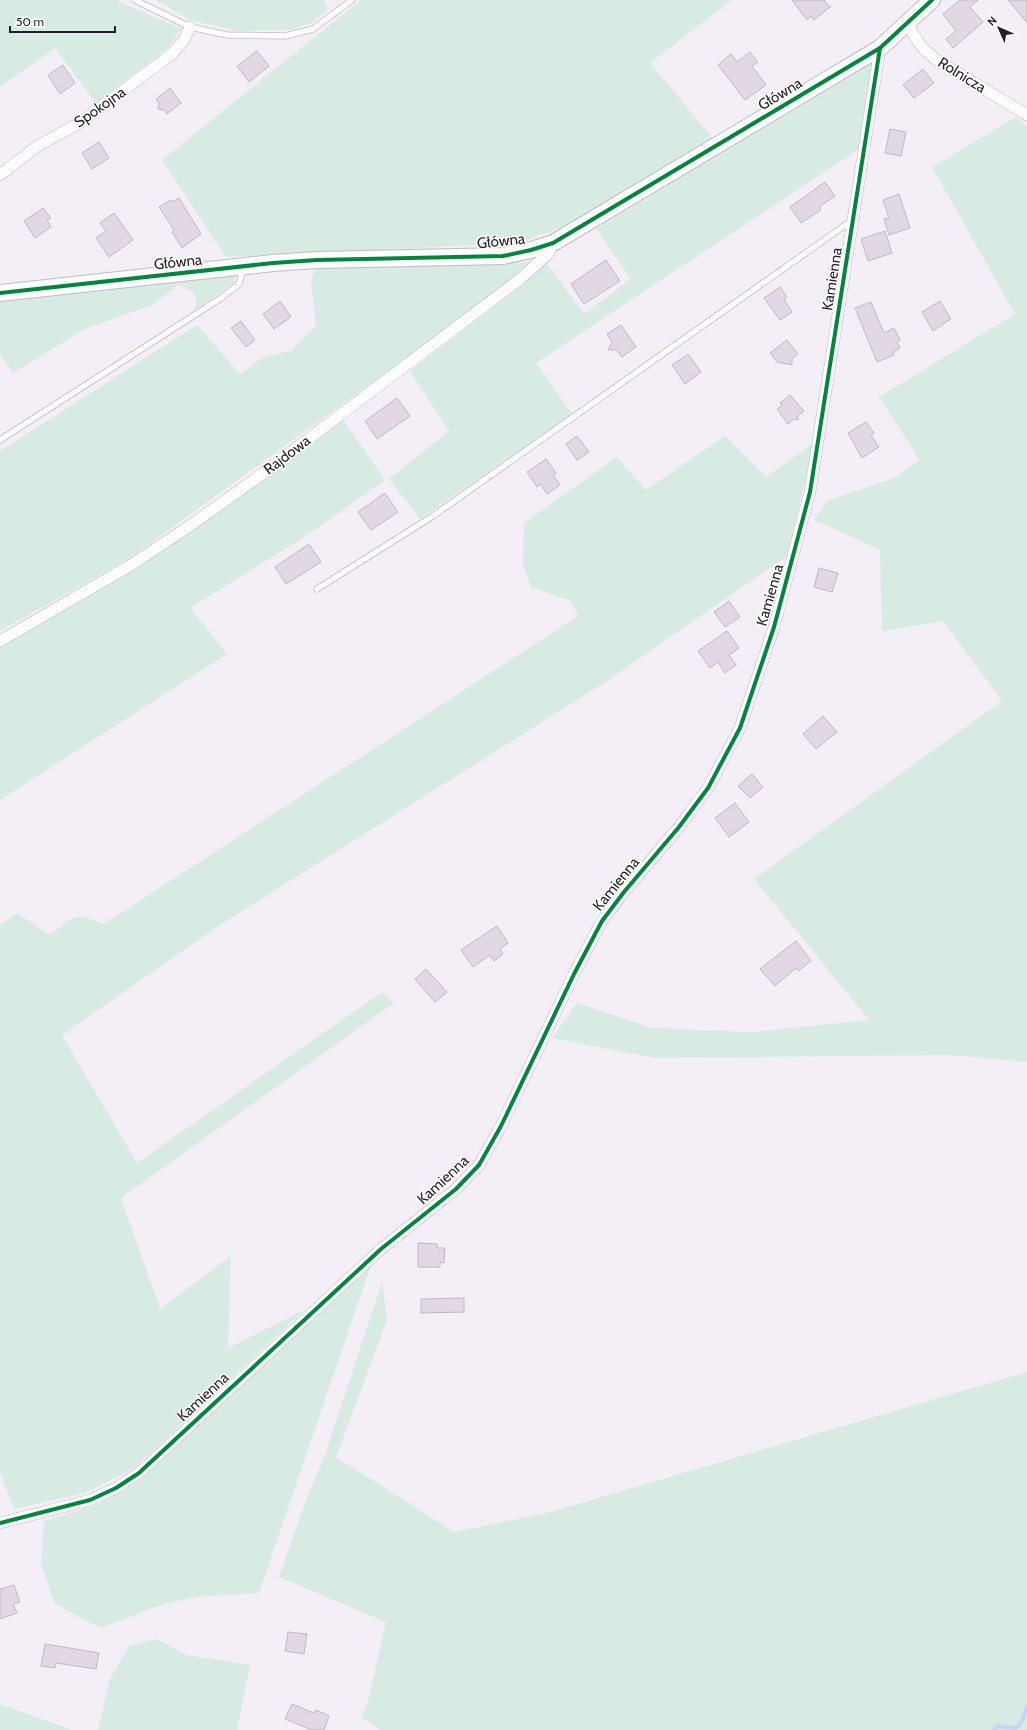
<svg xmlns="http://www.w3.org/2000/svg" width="1027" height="1730" viewBox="0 0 1027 1730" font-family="Cabin,sans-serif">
  <rect width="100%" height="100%" fill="#f4eef6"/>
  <!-- green -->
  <g fill="#d8ebe3">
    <path d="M 0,0 L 116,0 L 182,29 L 167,49 L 96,103 L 55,48 L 0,87 Z"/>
    <path d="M 156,0 L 323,0 L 329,9 L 312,23 L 288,30 L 238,31 L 190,20 Z"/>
    <path d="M 361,0 L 732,0 L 650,63 L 715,141 L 576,222 L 518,243 L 226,257 L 162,160 Z"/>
    <path d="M 874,61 L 859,149 L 536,363 L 572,414 L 420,519 L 389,479 L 449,431 L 410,371 L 523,284 L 546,262 L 584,314 L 631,279 L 596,229 Z"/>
    <path d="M 1016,117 L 1027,127 L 1027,1062 L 950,1055 L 654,1058 L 552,1038 L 577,1003 L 652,1028 L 751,1032 L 869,1020 L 754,879 L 1002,701 L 943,621 L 882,631 L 880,550 L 814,520 L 827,501 L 894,478 L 920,460 L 879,397 L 1015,314 L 932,167 Z"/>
    <path d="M 530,262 L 518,277 L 130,558 L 0,631 L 0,451 L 197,325 L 240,374 L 263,357 L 291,351 L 316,326 L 311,280 L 316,267 Z"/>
    <path d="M 235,276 L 234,283 L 195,310 C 199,293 194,292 179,285 L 152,305 L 85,329 L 13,373 L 0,354 L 0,299 L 105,286 Z"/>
    <path d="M 343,420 L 385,480 L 309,534 L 190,608 L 227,654 L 0,800 L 0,646 L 142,565 Z"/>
    <path d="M 725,436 L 766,477 L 815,442 L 787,556 L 604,683 L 220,925 L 62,1035 L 137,1163 L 382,992 L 394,1003 L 121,1198 L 160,1309 L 231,1256 L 228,1348 L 304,1310 L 134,1468 L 88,1492 L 14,1509 L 0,1472 L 0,925 L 17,913 L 50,935 C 76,915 73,912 104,924 L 578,616 L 571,601 L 531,587 L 523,565 L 524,523 L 617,457 L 646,490 Z"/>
    <path d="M 371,1265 L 259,1593 L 195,1597 L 163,1604 L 101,1628 L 55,1604 L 41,1563 L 44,1521 L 97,1505 L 139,1482 Z"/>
    <path d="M 382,1282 L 387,1320 L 336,1457 L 454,1532 L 547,1513 L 1027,1372 L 1027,1730 L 381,1730 L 361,1717 L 368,1701 L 386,1622 L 279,1577 L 305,1503 L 325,1455 Z"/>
    <path d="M 157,1639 L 186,1655 L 250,1665 L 237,1730 L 98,1730 L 110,1679 L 129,1646 Z"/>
    <path d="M 0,1704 L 72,1730 L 0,1730 Z"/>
  </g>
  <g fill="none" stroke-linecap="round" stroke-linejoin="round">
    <!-- stream -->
    <path stroke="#c4d5fc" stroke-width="4" d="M 994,1730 L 997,1726 L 1016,1728 L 1022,1721 L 1027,1707"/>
  </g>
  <!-- building -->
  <g fill="#e2d7e4" stroke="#beb9bf">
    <path d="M 792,0 L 824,0 L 830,7 L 814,20 L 811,16 L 807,20 Z"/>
    <path d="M 960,0 L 978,0 L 970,7 L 983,22 L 953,48 L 946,39 L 956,31 L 943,14 Z"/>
    <path d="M 1008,0 L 1027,0 L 1027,23 Z"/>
    <path d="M 257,51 L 269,66 L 249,82 L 237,66 Z"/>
    <path d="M 750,52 L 758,62 L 752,66 L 766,85 L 745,100 L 718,65 L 731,54 L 737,62 Z"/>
    <path d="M 63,65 L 75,83 L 60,94 L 48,75 Z"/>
    <path d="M 923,69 L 934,83 L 914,98 L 903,85 Z"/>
    <path d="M 170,88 L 181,103 L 167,114 L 164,110 L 158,109 L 159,103 L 156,99 Z"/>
    <path d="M 890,129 L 906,132 L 901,156 L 885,153 Z"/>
    <path d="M 99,142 L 109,158 L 92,169 L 82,153 Z"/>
    <path d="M 825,182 L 835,196 L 819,207 L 821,210 L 801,223 L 790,207 Z"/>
    <path d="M 899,194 L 910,228 L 889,235 L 884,219 L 889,218 L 883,200 Z"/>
    <path d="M 179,198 L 201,234 L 182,248 L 172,232 L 174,230 L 159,207 L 171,200 L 172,202 Z"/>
    <path d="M 43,208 L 51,218 L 47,220 L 51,227 L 35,238 L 24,221 Z"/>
    <path d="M 114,213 L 133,240 L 109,257 L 96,238 L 106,231 L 100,223 Z"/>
    <path d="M 885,231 L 892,253 L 868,261 L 861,239 Z"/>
    <path d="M 606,260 L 620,281 L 584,304 L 571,284 Z"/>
    <path d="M 780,287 L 787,297 L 784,299 L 792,312 L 780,320 L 764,298 Z"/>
    <path d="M 280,301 L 291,317 L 274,329 L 263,314 Z"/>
    <path d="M 940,301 L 951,319 L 933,331 L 922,312 Z"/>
    <path d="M 871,302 L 884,333 L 894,328 L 900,340 L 897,342 L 900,348 L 893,352 L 894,355 L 877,362 L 855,308 Z"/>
    <path d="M 241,321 L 255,340 L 246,347 L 231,328 Z"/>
    <path d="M 621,325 L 636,347 L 622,357 L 617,350 L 608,350 L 612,342 L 607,334 Z"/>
    <path d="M 787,340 L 798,354 L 792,359 L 792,365 L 777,362 L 770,353 Z"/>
    <path d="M 688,354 L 701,372 L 685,384 L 672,365 Z"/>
    <path d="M 790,395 L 804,411 L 798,416 L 798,420 L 794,419 L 788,424 L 777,409 L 782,405 L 780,403 Z"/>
    <path d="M 397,398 L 410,416 L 377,439 L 365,421 Z"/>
    <path d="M 866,422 L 874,433 L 871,435 L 879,447 L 862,458 L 848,433 Z"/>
    <path d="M 577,436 L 589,452 L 577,460 L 566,444 Z"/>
    <path d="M 546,459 L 556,473 L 553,475 L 560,485 L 547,494 L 540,484 L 537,487 L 527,472 Z"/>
    <path d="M 385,493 L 398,512 L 371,530 L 358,512 Z"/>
    <path d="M 309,544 L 321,562 L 286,584 L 275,567 Z"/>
    <path d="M 819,568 L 838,573 L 832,592 L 814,587 Z"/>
    <path d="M 729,601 L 740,617 L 725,627 L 714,612 Z"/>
    <path d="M 727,631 L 739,648 L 729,655 L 736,665 L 725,673 L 718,662 L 710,668 L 698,651 Z"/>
    <path d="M 823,716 L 837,732 L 816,749 L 803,734 Z"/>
    <path d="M 752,774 L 763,787 L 750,798 L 738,786 Z"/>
    <path d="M 735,803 L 749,822 L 729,837 L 715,818 Z"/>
    <path d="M 497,926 L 508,943 L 500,949 L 503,954 L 494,961 L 490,955 L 473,967 L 461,950 Z"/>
    <path d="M 796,941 L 811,961 L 798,971 L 796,968 L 775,986 L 760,969 Z"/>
    <path d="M 426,969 L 447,992 L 435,1002 L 415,979 Z"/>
    <path d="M 418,1243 L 437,1244 L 437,1248 L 445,1248 L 444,1263 L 440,1262 L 440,1267 L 418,1267 Z"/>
    <path d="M 464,1298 L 464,1312 L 421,1313 L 421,1299 Z"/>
    <path d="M 14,1585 L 20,1602 L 13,1604 L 17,1613 L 0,1619 L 0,1589 Z"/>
    <path d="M 288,1632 L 307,1634 L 304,1654 L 285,1651 Z"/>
    <path d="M 45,1644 L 99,1653 L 96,1669 L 56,1663 L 55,1668 L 41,1666 Z"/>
    <path d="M 292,1704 L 314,1713 L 316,1710 L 329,1716 L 324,1730 L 312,1730 L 285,1719 Z"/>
  </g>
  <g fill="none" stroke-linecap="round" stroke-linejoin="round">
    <!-- lane casing -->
    <g stroke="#c0bbc1" stroke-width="7">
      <g id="lane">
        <path d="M 135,0 L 190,27 L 227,35 L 285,36 L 313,29 L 352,0"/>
        <path d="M 0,440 L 221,298 L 239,284 L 243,268"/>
        <path d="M 317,589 L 433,516 L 851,221"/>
      </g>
    </g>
    <!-- street casing -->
    <g stroke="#c0bbc1" stroke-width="12">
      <g id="street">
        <path d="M 907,24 L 921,46 L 935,59 L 1027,115"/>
        <path d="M 0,175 L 36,147 L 81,122 L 172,54 L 184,40 L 190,27"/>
        <path d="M 0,641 L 131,565 L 188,527 L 254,480 L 520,279 L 548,254 L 553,243"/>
        <path d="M 0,1523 L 90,1500 L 116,1488 L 139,1473 L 381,1249 L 456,1189 L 479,1165 L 501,1126 L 574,974 L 602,921 L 624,892 L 679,827 L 708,788 L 740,728 L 774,627 L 810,492 L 880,48"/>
      </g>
    </g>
    <!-- secondary casing -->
    <g stroke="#c0bbc1" stroke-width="18">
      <path id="secondary" d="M 0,293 L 273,263 L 317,260 L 503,256 L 531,250 L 553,243 L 880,48 L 932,0"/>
    </g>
    <!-- lane -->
    <use href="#lane" stroke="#fdfcfe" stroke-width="5.5"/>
    <!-- street -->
    <use href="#street" stroke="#fdfcfe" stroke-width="11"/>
    <!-- secondary -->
    <use href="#secondary" stroke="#fdfcfe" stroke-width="16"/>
    <!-- cycleway casing -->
    <g stroke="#fff" stroke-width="6">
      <g id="cycleway">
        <path d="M 0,293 L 273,263 L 317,260 L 503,256 L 531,250 L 553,243 L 880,48 L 932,0"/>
        <path d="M 0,1523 L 90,1500 L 116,1488 L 139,1473 L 381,1249 L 456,1189 L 479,1165 L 501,1126 L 574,974 L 602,921 L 624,892 L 679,827 L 708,788 L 740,728 L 774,627 L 810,492 L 880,48"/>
      </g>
    </g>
    <!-- cycleway -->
    <use href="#cycleway" stroke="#00873e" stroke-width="4"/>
  </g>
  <g text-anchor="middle" stroke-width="3" stroke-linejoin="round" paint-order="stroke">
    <!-- street labels -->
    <g font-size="15" fill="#231f24" stroke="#fff">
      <text transform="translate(962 75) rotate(32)" y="5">Rolnicza</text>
      <text transform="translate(780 94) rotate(-31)" y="5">Główna</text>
      <text transform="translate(100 107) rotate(-35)" y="5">Spokojna</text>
      <text transform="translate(501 241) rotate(-6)" y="5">Główna</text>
      <text transform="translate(178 262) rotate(-6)" y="5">Główna</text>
      <text transform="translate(832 279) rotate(-81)" y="5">Kamienna</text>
      <text transform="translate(287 455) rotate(-37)" y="5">Rajdowa</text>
      <text transform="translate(770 595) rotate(-74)" y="5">Kamienna</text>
      <text transform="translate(616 884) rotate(-51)" y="5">Kamienna</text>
      <text transform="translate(443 1180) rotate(-43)" y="5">Kamienna</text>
      <text transform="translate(203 1397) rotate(-43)" y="5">Kamienna</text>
    </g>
  </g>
  <!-- north arrow -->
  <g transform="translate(999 28) rotate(315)" stroke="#ffffff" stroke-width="3" paint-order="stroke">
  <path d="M0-3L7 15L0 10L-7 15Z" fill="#231f24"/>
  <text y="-6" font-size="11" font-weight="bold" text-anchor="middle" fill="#231f24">N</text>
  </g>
  <!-- scale -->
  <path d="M10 26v6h105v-6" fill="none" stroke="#231f24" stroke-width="2"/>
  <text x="16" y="26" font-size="12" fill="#231f24" stroke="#ffffff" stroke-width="3" paint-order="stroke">50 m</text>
</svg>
